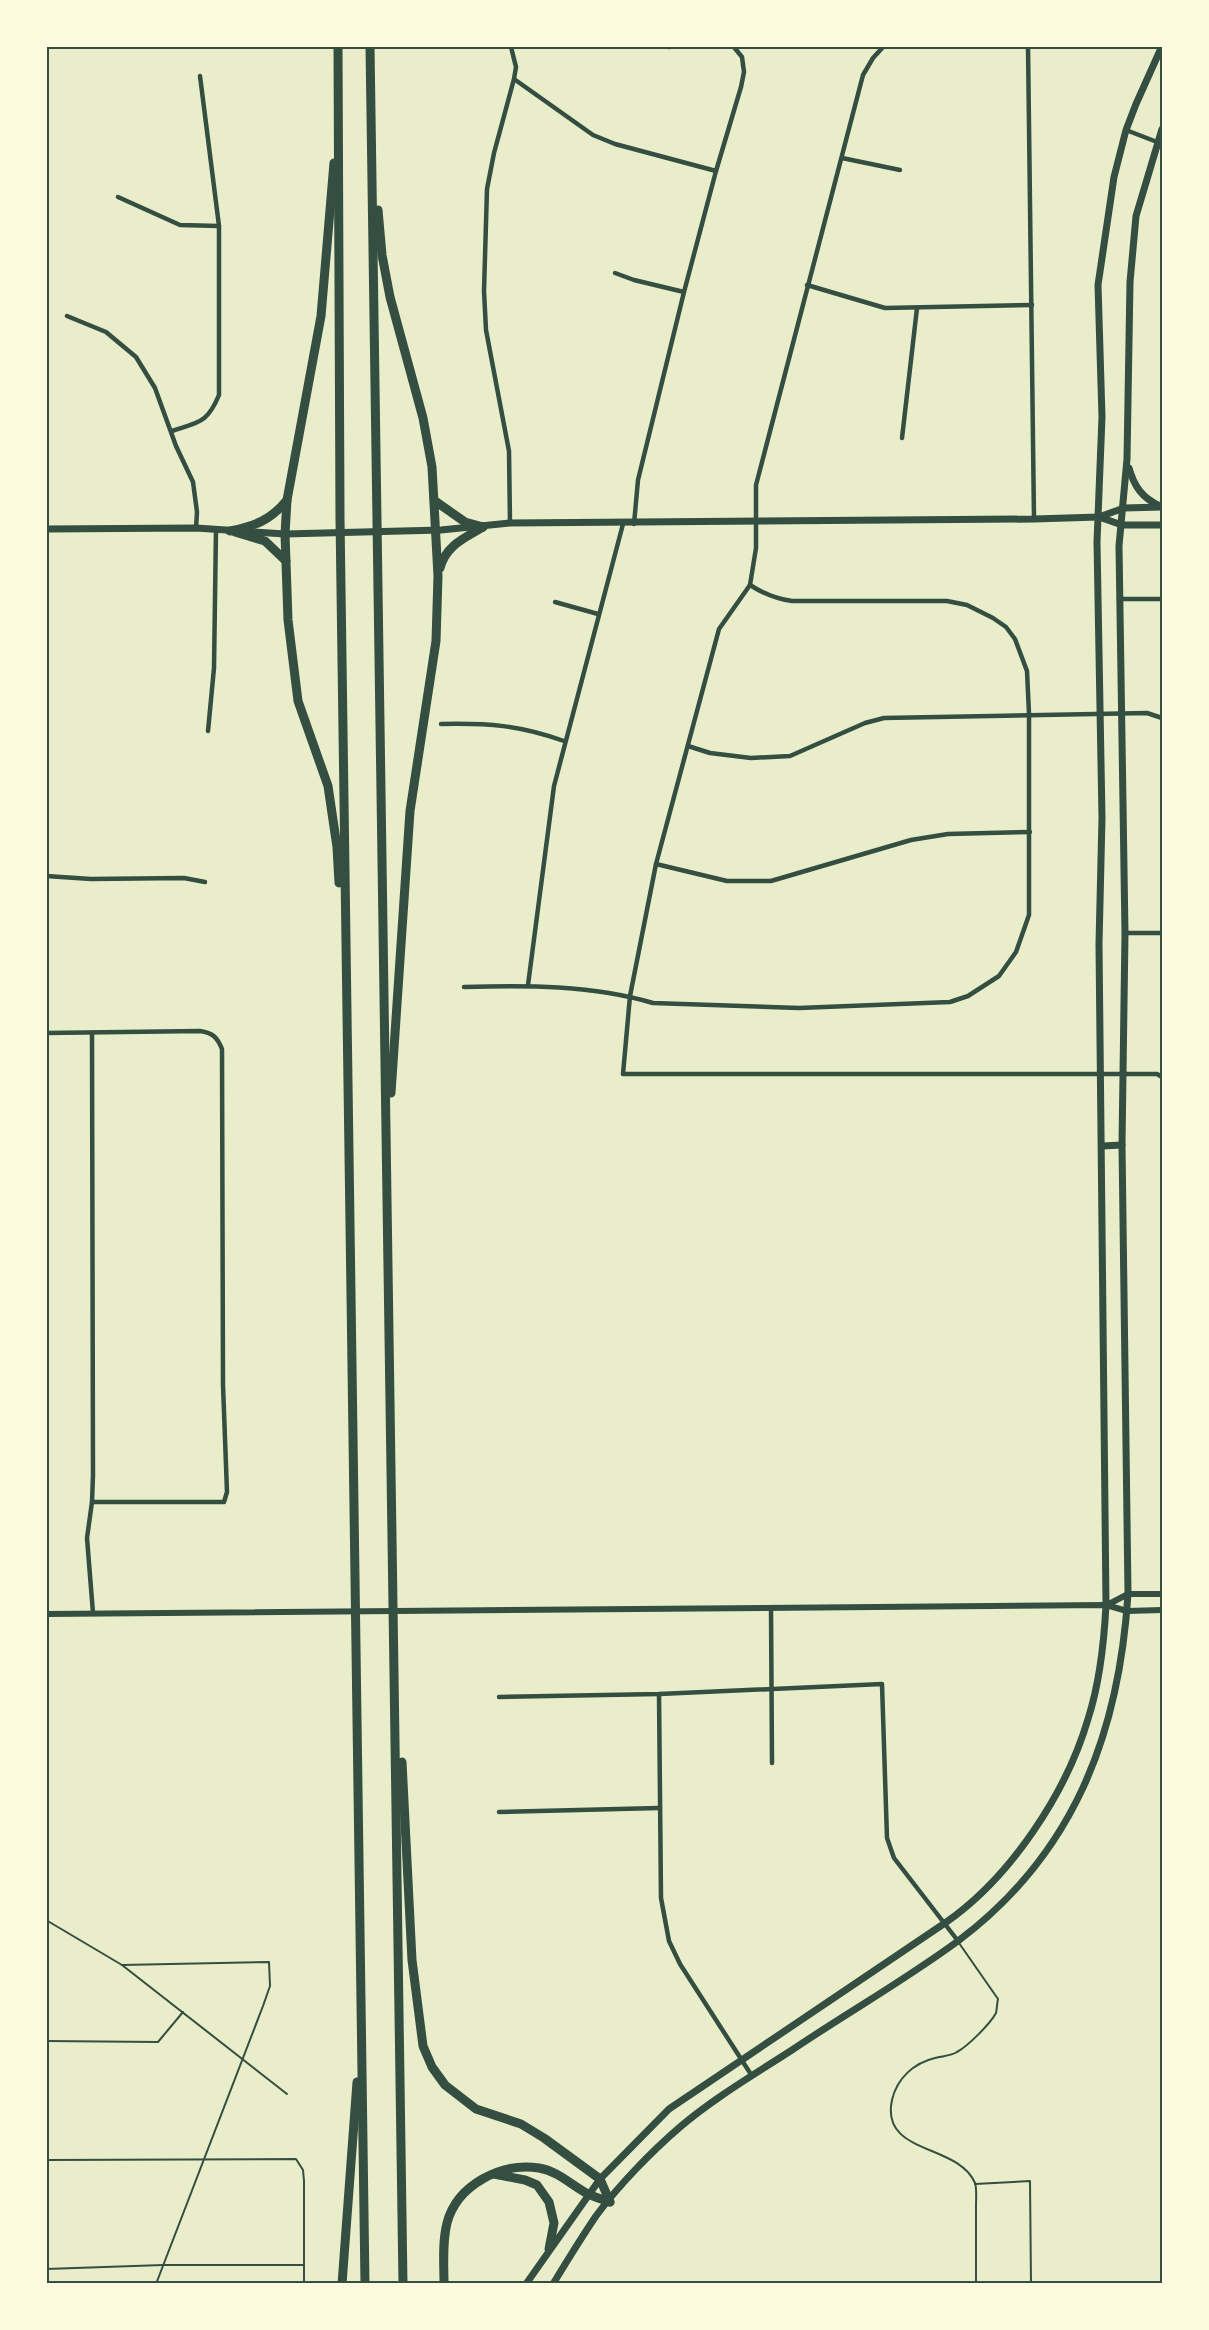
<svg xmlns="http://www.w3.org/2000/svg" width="1209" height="2330" viewBox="0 0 1209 2330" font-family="Poppins,sans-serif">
  <rect width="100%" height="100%" fill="#e9edc9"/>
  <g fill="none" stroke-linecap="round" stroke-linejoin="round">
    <!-- service -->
    <g stroke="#344e41" stroke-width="2">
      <path d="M 46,1920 L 122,1965 L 269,1962 L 270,1986 L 263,2006 L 156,2284"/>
      <path d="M 959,1943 L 998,1999 C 997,2003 997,2009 996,2013 C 990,2024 968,2046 957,2052 C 951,2056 942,2056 935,2058 C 914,2063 897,2078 892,2100 C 880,2155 958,2143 975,2183 C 977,2189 976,2199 976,2206 C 976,2232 976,2258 976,2284"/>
      <path d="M 122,1965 L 287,2094"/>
      <path d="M 46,2041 L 158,2042 L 183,2012"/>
      <path d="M 46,2160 L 296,2159 L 303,2170 L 304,2181 L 304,2284"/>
      <path d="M 975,2184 L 1030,2181 L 1031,2284"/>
      <path d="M 46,2269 L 163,2265 L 304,2265"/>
    </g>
    <!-- minor -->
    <g stroke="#344e41" stroke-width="4.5">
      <path d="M 884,46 L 873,58 L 863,75 L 756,485 L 756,548 L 750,585 L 719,629 L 656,864 L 630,996 L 623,1074 L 1157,1074 L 1162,1077"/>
      <path d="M 1028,46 L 1034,519"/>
      <path d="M 511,47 L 516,67 L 514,79 L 593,135 L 615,144 L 716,171"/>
      <path d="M 669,47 L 672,46"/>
      <path d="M 1126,130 L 1157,142 L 1162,146"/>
      <path d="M 842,158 L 900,170"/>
      <path d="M 118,197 L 180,225 L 219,226"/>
      <path d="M 615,273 L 634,280 L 684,292"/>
      <path d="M 807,285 L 885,308 L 1032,305"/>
      <path d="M 67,316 L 106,332 L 136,357 L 155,388 L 176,446 L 193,482 L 197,512 L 196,528"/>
      <path d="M 172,431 C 198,422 207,424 219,395 L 219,226 L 200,76"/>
      <path d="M 902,438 L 917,308"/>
      <path d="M 510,523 L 509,451 L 486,330 L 484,291 L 487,189 L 494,153 L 514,79"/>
      <path d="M 634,524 L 638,480 L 684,292 L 716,171 L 741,87 L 744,72 L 742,57 L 733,46"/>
      <path d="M 1119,599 L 1162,599"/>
      <path d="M 555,602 L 598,614"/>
      <path d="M 441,724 C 488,723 519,725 564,741"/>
      <path d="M 208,731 L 214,668 L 216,529"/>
      <path d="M 688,746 L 710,753 L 751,758 L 790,756 L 865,723 L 884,718 L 1147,713 L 1162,718"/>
      <path d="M 656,864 L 727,881 L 771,881 L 911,840 L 948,834 L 1030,832"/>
      <path d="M 46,876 L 91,879 L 184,878 L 205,882"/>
      <path d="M 1125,933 L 1162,933"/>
      <path d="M 528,985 L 554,786 L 623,524"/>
      <path d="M 464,987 C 526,985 592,985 653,1003 L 799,1008 L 950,1002 L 968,996 L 999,976 L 1016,952 L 1029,915 L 1029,714 L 1027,671 L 1015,639 L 1006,627 L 993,618 L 967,605 L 947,601 L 792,601 C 776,599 764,594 750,585"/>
      <path d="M 46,1033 L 200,1031 C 213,1033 217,1037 222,1049 L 223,1385 L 227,1492 L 224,1502 L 92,1502"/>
      <path d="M 92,1034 L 93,1475 L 92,1502 L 87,1538 L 93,1613"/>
      <path d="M 771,1608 L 772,1763"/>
      <path d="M 659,1694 L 661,1898 L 669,1941 L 680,1964 L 752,2076"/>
      <path d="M 499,1697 L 659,1694 L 882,1684 L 887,1838 L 894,1858 L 958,1941"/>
      <path d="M 499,1812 L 659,1808"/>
    </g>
    <!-- tertiary -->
    <g stroke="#344e41" stroke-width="6">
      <path d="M 1107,1605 L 1128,1594 L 1162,1594"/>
      <path d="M 46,1614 L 1106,1605 L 1127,1611 L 1162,1610"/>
    </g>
    <!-- secondary -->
    <g stroke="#344e41" stroke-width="7">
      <path d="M 1129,468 C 1134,486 1142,498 1160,506"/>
      <path d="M 1099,517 L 1122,525 L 1162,525"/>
      <path d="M 46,529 L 196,528 L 285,534 L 441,530 L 510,523 L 1034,519 L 1099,517 L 1124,508 L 1162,507"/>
      <path d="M 1102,1146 L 1122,1145"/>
      <path d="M 526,2284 L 600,2179 L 669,2109 L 945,1923 C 1010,1878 1066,1794 1088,1719 C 1100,1682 1104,1644 1106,1605 L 1099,944 L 1102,818 L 1097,542 L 1102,417 L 1098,285 L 1114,177 L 1126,130 L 1136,104 L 1162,46"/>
      <path d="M 553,2284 C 567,2261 581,2238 596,2216 C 618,2186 651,2152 680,2127 C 714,2098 755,2074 792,2050 C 847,2013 905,1980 958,1941 C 1074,1854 1119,1734 1128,1594 L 1122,1145 L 1125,933 L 1119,546 L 1127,459 L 1130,282 L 1136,216 L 1162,129"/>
    </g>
    <!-- motorway -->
    <g stroke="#344e41" stroke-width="9">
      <path d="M 338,46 L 340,518 L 365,2284"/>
      <path d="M 370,46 L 403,2284"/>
      <path d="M 334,163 L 321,316 L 287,500 L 285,534 L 288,620 L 298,701 L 328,786 L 337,847 L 339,883"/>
      <path d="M 378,210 L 382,255 L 390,297 L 423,418 L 432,467 L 438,576 L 436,641 L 410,811 L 391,1093"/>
      <path d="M 435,501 L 465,522 L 483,527"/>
      <path d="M 230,531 C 255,526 271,520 287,500"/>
      <path d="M 235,532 L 265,541 L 286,561"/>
      <path d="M 440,568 C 446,545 465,538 483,527"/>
      <path d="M 402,1762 L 412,1960 L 423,2046 L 432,2067 L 445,2085 L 476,2109 L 521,2124 L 544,2138 L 600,2179 L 610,2202"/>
      <path d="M 494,2174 L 525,2180 L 537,2185 L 549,2202 L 554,2223 L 549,2249"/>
      <path d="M 342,2284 L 357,2082"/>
      <path d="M 444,2284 C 444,2264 442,2243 447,2223 C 457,2185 501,2162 539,2168 C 558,2171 571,2185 588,2194 C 594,2197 602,2199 610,2202"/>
    </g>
  </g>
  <!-- border -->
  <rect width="1209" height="2330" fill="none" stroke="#fefae0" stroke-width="96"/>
  <rect x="48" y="48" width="1113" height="2234" fill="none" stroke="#344e41" stroke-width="2"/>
</svg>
